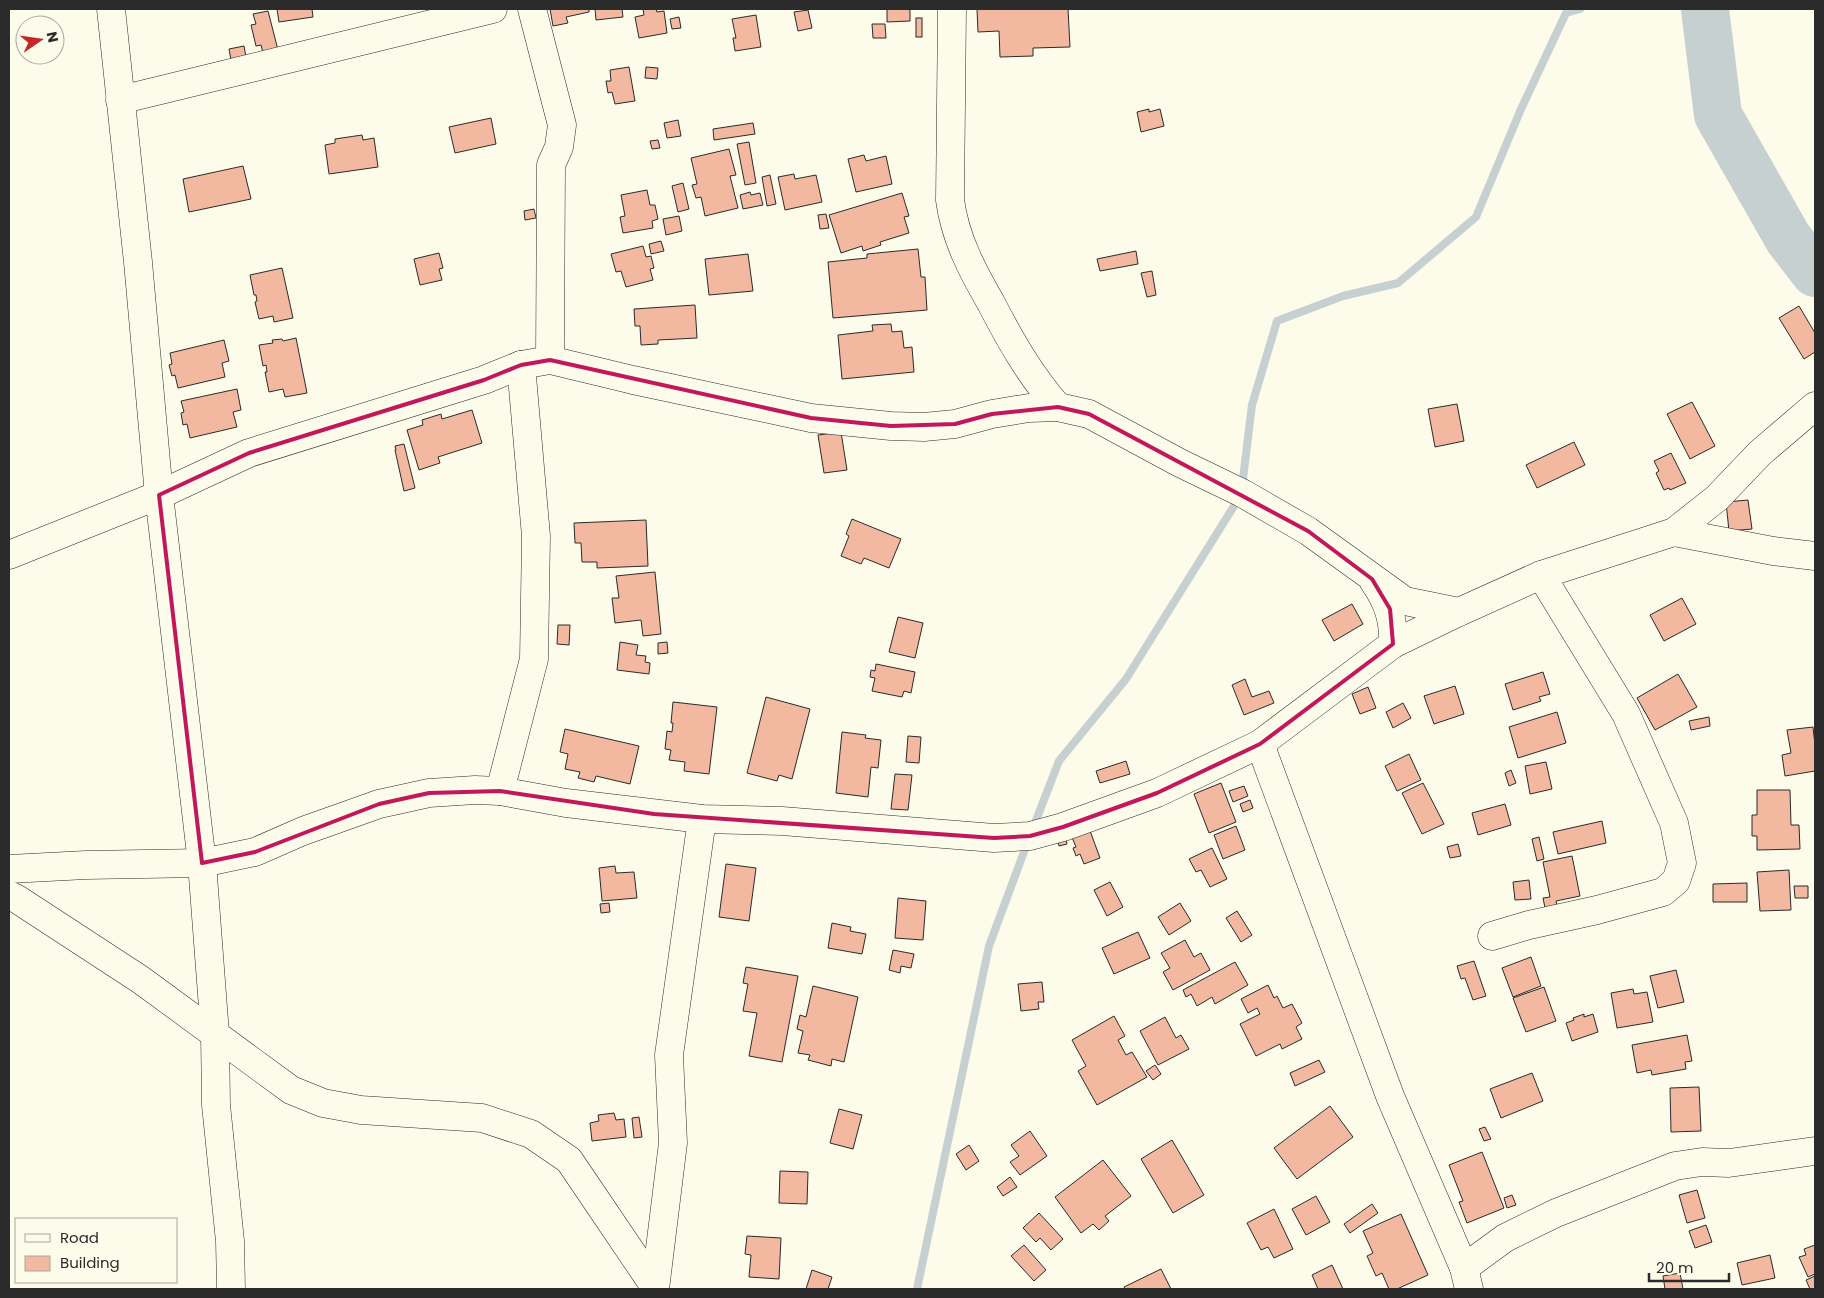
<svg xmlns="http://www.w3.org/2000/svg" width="1824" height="1298" viewBox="0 0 1824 1298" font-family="Poppins,sans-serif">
  <rect width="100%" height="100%" fill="#fdfbea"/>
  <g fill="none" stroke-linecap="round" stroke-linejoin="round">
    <!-- stream -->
    <g stroke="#c7d0d0" stroke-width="8">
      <path d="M 1242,487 L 1252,405 L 1277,321 L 1343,296 L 1398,283 L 1476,217 L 1521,109 L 1566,13 L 1580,9"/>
      <path d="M 1033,828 L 1059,761 L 1126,679 L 1239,498"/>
      <path d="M 917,1289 L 989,946 L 1028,841"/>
    </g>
    <!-- river -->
    <path stroke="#c7d0d0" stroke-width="48" d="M 1705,9 L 1718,115 L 1788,238 L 1815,273"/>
  </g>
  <!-- building -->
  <g fill="#f2b8a0" stroke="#2b2b2b">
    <path d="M 277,9 L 312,9 L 313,17 L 279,22 Z"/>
    <path d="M 550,9 L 589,9 L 589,12 L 566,17 L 568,23 L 553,26 Z"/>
    <path d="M 595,9 L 622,9 L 623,17 L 596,20 Z"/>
    <path d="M 643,9 L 656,9 L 657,12 L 664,11 L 667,33 L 639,38 L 635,17 L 644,15 Z"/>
    <path d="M 887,9 L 910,9 L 910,21 L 887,22 Z"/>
    <path d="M 977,9 L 1068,9 L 1070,47 L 1033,48 L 1033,56 L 1000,57 L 999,31 L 978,32 Z"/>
    <path d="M 808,10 L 812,28 L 798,31 L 794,12 Z"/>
    <path d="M 268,11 L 278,50 L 263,53 L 261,45 L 256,46 L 251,25 L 256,24 L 253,14 Z"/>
    <path d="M 756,15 L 761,47 L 735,51 L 733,38 L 736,38 L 732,19 Z"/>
    <path d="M 679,17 L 681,28 L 672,29 L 670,19 Z"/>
    <rect x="916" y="18" width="6" height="19"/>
    <path d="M 872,24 L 885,24 L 886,38 L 873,38 Z"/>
    <path d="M 244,46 L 246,57 L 231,60 L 229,49 Z"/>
    <path d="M 629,67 L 635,101 L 615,104 L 612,92 L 608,93 L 606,81 L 611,81 L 610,70 Z"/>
    <path d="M 646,67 L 658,68 L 657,79 L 645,78 Z"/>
    <path d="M 1149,109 L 1149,112 L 1160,109 L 1164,126 L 1141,132 L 1137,112 Z"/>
    <path d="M 491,118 L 496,144 L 455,153 L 449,127 Z"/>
    <path d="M 678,120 L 681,136 L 667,138 L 664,123 Z"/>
    <path d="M 753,123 L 755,134 L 714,140 L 713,129 Z"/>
    <path d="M 362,135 L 363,140 L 374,138 L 378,167 L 329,174 L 325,145 L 335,143 L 335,139 Z"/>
    <path d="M 658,140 L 660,148 L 652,149 L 650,141 Z"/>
    <path d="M 749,142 L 756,183 L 745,185 L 737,144 Z"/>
    <path d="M 729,149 L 736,175 L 730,176 L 738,208 L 705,216 L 701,197 L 696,198 L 692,185 L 697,184 L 691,158 Z"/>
    <path d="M 864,155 L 866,161 L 886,156 L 892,184 L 856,192 L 848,159 Z"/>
    <path d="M 243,166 L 251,199 L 189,212 L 183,179 Z"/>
    <path d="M 794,174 L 795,179 L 816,175 L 822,202 L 785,210 L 778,177 Z"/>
    <path d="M 770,175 L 776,204 L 767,206 L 762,177 Z"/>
    <path d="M 683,183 L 689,209 L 678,212 L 672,186 Z"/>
    <path d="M 647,190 L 650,205 L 655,205 L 658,219 L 652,221 L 653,228 L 623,233 L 620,217 L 625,216 L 621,195 Z"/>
    <path d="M 750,192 L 751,195 L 760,193 L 763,205 L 743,209 L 740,195 Z"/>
    <path d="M 902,193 L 909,216 L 904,217 L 909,233 L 880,242 L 881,245 L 863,251 L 862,246 L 841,253 L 829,215 Z"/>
    <path d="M 534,209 L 536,218 L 525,220 L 524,211 Z"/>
    <path d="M 826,214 L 829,228 L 820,229 L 818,215 Z"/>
    <path d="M 679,216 L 682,231 L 666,235 L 663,219 Z"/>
    <path d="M 661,241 L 664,251 L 651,254 L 649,244 Z"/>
    <path d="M 643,246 L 646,257 L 651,256 L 654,268 L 650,269 L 653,280 L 626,287 L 621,271 L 616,272 L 611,254 Z"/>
    <path d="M 918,249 L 921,277 L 925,277 L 927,310 L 833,318 L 828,262 L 867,258 L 867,254 Z"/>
    <path d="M 1136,251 L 1138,264 L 1100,271 L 1097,259 Z"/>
    <path d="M 439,253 L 443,268 L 439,269 L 442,280 L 420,285 L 414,259 Z"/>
    <path d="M 748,254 L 753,291 L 709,295 L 705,259 Z"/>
    <path d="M 282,268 L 293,318 L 274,322 L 273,316 L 259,319 L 255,302 L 257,301 L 256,295 L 254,295 L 250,275 Z"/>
    <path d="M 1152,271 L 1156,295 L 1147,297 L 1141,273 Z"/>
    <path d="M 695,305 L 697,338 L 658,340 L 658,344 L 641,345 L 640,326 L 635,326 L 634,309 Z"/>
    <path d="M 1799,306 L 1815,333 L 1815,352 L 1804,359 L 1779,318 Z"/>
    <path d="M 891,324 L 892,332 L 902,331 L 904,348 L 912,347 L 914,372 L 842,379 L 838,335 L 873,331 L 872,325 Z"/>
    <path d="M 296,338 L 307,393 L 285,397 L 283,389 L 269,392 L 265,372 L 267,372 L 266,365 L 263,366 L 259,345 L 273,343 L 272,340 L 282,339 L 283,341 Z"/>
    <path d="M 224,340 L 229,361 L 222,363 L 225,377 L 178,388 L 175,375 L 172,376 L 169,365 L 172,364 L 170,353 Z"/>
    <path d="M 237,389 L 241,410 L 233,412 L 237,427 L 190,438 L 187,424 L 183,425 L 181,413 L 184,412 L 181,401 Z"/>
    <path d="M 1692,402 L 1715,446 L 1690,459 L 1667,414 Z"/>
    <path d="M 1457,404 L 1464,441 L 1435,447 L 1428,409 Z"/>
    <path d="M 472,410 L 482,443 L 438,457 L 440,463 L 419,470 L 407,430 L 423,425 L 422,420 L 441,414 L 442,419 Z"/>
    <path d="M 841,432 L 847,470 L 824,473 L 818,435 Z"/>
    <path d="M 1574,442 L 1585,465 L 1537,488 L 1526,465 Z"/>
    <path d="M 404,444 L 415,488 L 404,491 L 395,450 L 396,450 L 395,446 Z"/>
    <path d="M 1671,453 L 1686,483 L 1670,490 L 1669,488 L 1664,490 L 1656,473 L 1659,471 L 1654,461 Z"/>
    <path d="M 1748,500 L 1752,529 L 1729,531 L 1726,502 Z"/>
    <path d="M 852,519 L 901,539 L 889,568 L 864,558 L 861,564 L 841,556 L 849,536 L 846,534 Z"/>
    <path d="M 646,520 L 648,566 L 597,568 L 597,562 L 582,562 L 581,543 L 575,543 L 574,523 Z"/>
    <path d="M 655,572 L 661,634 L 643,636 L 641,620 L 615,623 L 612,598 L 619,598 L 616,576 Z"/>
    <path d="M 1682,598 L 1696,624 L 1664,641 L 1650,615 Z"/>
    <path d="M 1352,604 L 1363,624 L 1334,641 L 1322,620 Z"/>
    <path d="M 898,617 L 923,623 L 915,658 L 889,652 Z"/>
    <path d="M 558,625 L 570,625 L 569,645 L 557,644 Z"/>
    <path d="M 620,642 L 638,645 L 636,655 L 646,656 L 645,662 L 650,663 L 649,674 L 617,670 Z"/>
    <path d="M 667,642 L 668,653 L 658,654 L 658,643 Z"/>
    <path d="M 876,664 L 915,672 L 911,693 L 904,691 L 902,697 L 872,691 L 875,678 L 870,677 L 871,670 L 875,671 Z"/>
    <path d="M 1543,672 L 1550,694 L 1539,697 L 1541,701 L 1513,710 L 1505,684 Z"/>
    <path d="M 1678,674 L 1697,707 L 1655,730 L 1637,698 Z"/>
    <path d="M 1245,679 L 1252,697 L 1269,691 L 1274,703 L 1244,715 L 1232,685 Z"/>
    <path d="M 1455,686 L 1464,714 L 1434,724 L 1424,696 Z"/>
    <path d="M 1368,687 L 1376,708 L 1360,714 L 1352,694 Z"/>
    <path d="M 766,697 L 810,709 L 792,779 L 779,775 L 777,781 L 747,773 Z"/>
    <path d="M 673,702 L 717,707 L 709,774 L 684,771 L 685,762 L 669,760 L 671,750 L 665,749 L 667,731 L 672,732 L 673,723 L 671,723 Z"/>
    <path d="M 1403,703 L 1411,718 L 1393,728 L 1386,712 Z"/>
    <path d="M 1557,712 L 1566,743 L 1518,758 L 1509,727 Z"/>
    <path d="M 1709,717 L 1710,726 L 1691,730 L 1689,721 Z"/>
    <path d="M 1813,727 L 1815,745 L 1815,771 L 1785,776 L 1782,755 L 1791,753 L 1787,730 Z"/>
    <path d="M 565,729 L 639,746 L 630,784 L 596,776 L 594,782 L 578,778 L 580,772 L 565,769 L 568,754 L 560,752 Z"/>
    <path d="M 842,732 L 866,735 L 865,738 L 881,740 L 878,768 L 871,767 L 868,797 L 836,793 Z"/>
    <path d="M 908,736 L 921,737 L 919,763 L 906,762 Z"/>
    <path d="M 1409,754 L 1421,780 L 1397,791 L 1385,766 Z"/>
    <path d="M 1126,761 L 1130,774 L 1100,783 L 1096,771 Z"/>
    <path d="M 1546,762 L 1552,789 L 1530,794 L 1525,766 Z"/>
    <path d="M 1511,770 L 1516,783 L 1509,786 L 1505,773 Z"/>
    <path d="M 895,774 L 912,775 L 908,810 L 891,809 Z"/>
    <path d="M 1221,783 L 1236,822 L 1209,833 L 1194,794 Z"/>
    <path d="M 1423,783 L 1444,824 L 1422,834 L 1402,793 Z"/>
    <path d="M 1244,786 L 1248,796 L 1233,802 L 1229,791 Z"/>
    <path d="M 1757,790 L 1790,790 L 1791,825 L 1799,825 L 1800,849 L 1757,850 L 1757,836 L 1752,836 L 1752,815 L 1757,815 Z"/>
    <path d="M 1250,800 L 1253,808 L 1243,812 L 1240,804 Z"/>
    <path d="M 1505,804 L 1511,825 L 1478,835 L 1472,813 Z"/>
    <path d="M 1602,821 L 1606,843 L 1558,854 L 1553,832 Z"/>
    <path d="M 1236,826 L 1245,850 L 1223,859 L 1214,835 Z"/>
    <path d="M 1089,828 L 1100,858 L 1084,864 L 1080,854 L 1076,856 L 1073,848 L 1076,847 L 1071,835 Z"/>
    <path d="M 1065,835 L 1067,844 L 1059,846 L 1057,837 Z"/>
    <path d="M 1539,837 L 1544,859 L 1537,861 L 1532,839 Z"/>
    <path d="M 1458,844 L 1461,856 L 1450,858 L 1447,847 Z"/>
    <path d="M 1212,848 L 1227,879 L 1210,887 L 1201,870 L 1196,872 L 1189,859 Z"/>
    <path d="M 1572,856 L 1580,896 L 1556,901 L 1557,905 L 1545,908 L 1543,898 L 1550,897 L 1543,862 Z"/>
    <path d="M 726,864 L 756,868 L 749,921 L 719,917 Z"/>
    <path d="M 615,866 L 616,873 L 634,872 L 637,898 L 602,901 L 599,868 Z"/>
    <path d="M 1789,870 L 1791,910 L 1760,911 L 1757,872 Z"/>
    <path d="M 1529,880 L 1531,899 L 1515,900 L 1513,882 Z"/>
    <path d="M 1110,882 L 1123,907 L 1107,916 L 1094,890 Z"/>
    <path d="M 1747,883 L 1747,902 L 1713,902 L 1713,884 Z"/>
    <path d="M 1794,886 L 1808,886 L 1808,898 L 1795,898 Z"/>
    <path d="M 898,898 L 926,901 L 923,940 L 895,938 Z"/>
    <path d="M 609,903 L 610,912 L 601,913 L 600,904 Z"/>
    <path d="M 1180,903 L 1191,921 L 1169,935 L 1158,917 Z"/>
    <path d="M 1237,911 L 1252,935 L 1241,942 L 1226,918 Z"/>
    <path d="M 832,923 L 851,927 L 850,931 L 866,934 L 862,954 L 828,948 Z"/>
    <path d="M 1138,932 L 1150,958 L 1114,974 L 1102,948 Z"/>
    <path d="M 1185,940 L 1194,957 L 1201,953 L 1210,970 L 1173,990 L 1163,972 L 1170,968 L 1161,953 Z"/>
    <path d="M 893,950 L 914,954 L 911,968 L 901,966 L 900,973 L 889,970 Z"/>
    <path d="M 1531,957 L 1541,986 L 1513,997 L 1502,968 Z"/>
    <path d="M 1474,961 L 1486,996 L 1473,1000 L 1465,978 L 1461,979 L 1457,966 Z"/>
    <path d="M 1235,962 L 1248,985 L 1215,1004 L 1212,997 L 1197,1006 L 1191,994 L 1186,997 L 1183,990 Z"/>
    <path d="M 746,967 L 798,976 L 782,1062 L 749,1056 L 757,1013 L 743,1011 L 748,984 L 743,983 Z"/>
    <path d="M 1676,970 L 1684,1002 L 1658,1008 L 1650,976 Z"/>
    <path d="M 1042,982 L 1044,1002 L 1038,1002 L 1039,1009 L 1021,1011 L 1018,984 Z"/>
    <path d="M 1268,985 L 1274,998 L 1277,996 L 1283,1008 L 1292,1004 L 1302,1023 L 1296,1027 L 1302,1039 L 1282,1049 L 1280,1044 L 1256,1056 L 1240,1024 L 1260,1014 L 1257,1008 L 1248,1013 L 1241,999 Z"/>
    <path d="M 813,986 L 858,997 L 844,1062 L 832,1059 L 831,1066 L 808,1060 L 810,1055 L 798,1053 L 803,1031 L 797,1029 L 800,1015 L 806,1017 Z"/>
    <path d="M 1544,987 L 1556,1021 L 1526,1032 L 1513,998 Z"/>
    <path d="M 1633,989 L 1634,994 L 1647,992 L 1653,1022 L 1617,1028 L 1611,993 Z"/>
    <path d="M 1584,1014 L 1584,1017 L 1593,1014 L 1598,1032 L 1572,1041 L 1566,1023 L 1574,1020 L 1573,1018 Z"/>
    <path d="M 1114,1016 L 1125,1036 L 1118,1040 L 1126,1055 L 1132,1052 L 1147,1077 L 1097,1105 L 1078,1071 L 1086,1066 L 1072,1040 Z"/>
    <path d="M 1165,1017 L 1176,1038 L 1181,1035 L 1189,1049 L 1158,1065 L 1140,1031 Z"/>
    <path d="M 1687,1035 L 1692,1061 L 1685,1062 L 1686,1069 L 1652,1075 L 1651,1070 L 1637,1073 L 1632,1045 Z"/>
    <path d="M 1319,1060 L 1325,1072 L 1295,1086 L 1290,1073 Z"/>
    <path d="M 1155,1065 L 1161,1074 L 1153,1080 L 1146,1071 Z"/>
    <path d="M 1532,1073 L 1543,1101 L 1501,1118 L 1490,1089 Z"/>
    <path d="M 1699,1087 L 1701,1131 L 1671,1132 L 1670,1088 Z"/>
    <path d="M 1330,1106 L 1353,1137 L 1297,1179 L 1274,1148 Z"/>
    <path d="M 839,1109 L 862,1115 L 853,1149 L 830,1143 Z"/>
    <path d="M 614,1113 L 616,1120 L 624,1119 L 626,1137 L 592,1141 L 590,1123 L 599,1121 L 598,1115 Z"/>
    <path d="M 639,1117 L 642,1137 L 634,1138 L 632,1118 Z"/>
    <path d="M 1485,1127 L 1491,1139 L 1484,1141 L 1479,1129 Z"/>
    <path d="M 1030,1131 L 1047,1156 L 1020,1175 L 1010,1162 L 1019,1156 L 1011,1145 Z"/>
    <path d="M 1172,1140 L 1204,1195 L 1173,1213 L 1141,1159 Z"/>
    <path d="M 969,1145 L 979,1161 L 966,1170 L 956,1154 Z"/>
    <path d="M 1482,1152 L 1504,1208 L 1467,1223 L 1459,1202 L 1463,1201 L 1449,1165 Z"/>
    <path d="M 1103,1160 L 1131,1196 L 1105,1216 L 1109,1221 L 1099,1230 L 1093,1224 L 1081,1233 L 1055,1197 Z"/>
    <path d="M 780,1171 L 808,1172 L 807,1204 L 779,1203 Z"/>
    <path d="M 1010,1177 L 1017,1187 L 1003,1196 L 997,1187 Z"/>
    <path d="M 1697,1190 L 1705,1218 L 1687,1223 L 1679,1195 Z"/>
    <path d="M 1512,1195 L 1516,1205 L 1507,1208 L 1504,1198 Z"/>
    <path d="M 1316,1196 L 1330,1222 L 1306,1235 L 1292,1209 Z"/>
    <path d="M 1372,1204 L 1378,1213 L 1350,1233 L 1344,1224 Z"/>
    <path d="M 1274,1209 L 1293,1249 L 1274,1258 L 1268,1247 L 1261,1250 L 1247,1223 Z"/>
    <path d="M 1039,1213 L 1063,1239 L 1051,1250 L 1040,1238 L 1036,1242 L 1023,1228 Z"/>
    <path d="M 1401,1214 L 1428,1275 L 1397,1289 L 1389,1289 L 1382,1273 L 1376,1276 L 1367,1256 L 1373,1253 L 1363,1231 Z"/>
    <path d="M 1706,1225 L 1712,1242 L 1695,1248 L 1689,1231 Z"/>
    <path d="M 747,1236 L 781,1238 L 779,1279 L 749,1277 L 751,1255 L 745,1254 Z"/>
    <path d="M 1024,1245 L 1046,1270 L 1034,1281 L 1011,1256 Z"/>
    <path d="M 1815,1245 L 1815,1274 L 1808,1277 L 1799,1257 L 1806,1255 L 1804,1249 Z"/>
    <path d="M 1770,1255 L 1775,1278 L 1742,1285 L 1737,1263 Z"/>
    <path d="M 1332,1265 L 1343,1289 L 1318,1289 L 1312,1275 Z"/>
    <path d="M 1161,1269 L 1171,1289 L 1125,1289 L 1124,1287 Z"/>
    <path d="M 812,1270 L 832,1277 L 828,1289 L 806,1289 Z"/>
    <path d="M 1680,1273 L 1683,1289 L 1665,1289 L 1663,1276 Z"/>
    <path d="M 1815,1276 L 1815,1289 L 1810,1289 L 1806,1280 Z"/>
  </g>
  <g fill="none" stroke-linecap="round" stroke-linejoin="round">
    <!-- minor casing -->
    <g stroke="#2b2b2b" stroke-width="29">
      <g id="minor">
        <path d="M 111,9 L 138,262 L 159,495 L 202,863 L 215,1034 L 216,1105 L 230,1241 L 231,1289"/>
        <path d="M 532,9 L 562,125 L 559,147 L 551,165 L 550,360"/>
        <path d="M 952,9 L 950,200 C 955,238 972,270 991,303 C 1010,340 1030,375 1058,407"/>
        <path d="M 120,100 L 493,9"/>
        <path d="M 1674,532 L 1773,551 L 1815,556"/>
        <path d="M 9,555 L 159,495 L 249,453 L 484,380 L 521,365 L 550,360 L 633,380 L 811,418 L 891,426 L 924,427 L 955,424 L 992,414 L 1029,408 L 1058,407 L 1089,414 L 1180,463 L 1242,493 L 1308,531 L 1405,601 L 1459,612"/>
        <path d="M 1374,582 C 1388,602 1394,620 1393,644"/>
        <path d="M 1260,744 L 1390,1096 L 1464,1268 L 1469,1289"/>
        <path d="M 500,791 L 534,659 L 536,536 L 521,365"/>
        <path d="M 9,869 L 86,865 L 202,863 L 255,852 L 303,831 L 379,804 L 429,793 L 475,790 L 500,791 L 566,803 L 702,819 L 782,821 L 994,838 L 1030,836 L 1063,827 L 1157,793 L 1260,744 L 1393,644 L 1459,612 L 1541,575 L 1674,532 L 1717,498 L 1760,453 L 1815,406"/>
        <path d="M 9,895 L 17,899 L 141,980 L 291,1090 L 323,1103 L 361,1110 L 482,1118 L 531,1134 L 569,1160 L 655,1287"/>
        <path d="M 1492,936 L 1529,925 L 1597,910 L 1663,892 L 1676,881 L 1682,863 L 1674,823 L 1626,714 L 1541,575"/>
        <path d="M 1464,1268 L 1505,1238 L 1556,1213 L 1675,1166 L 1702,1162 L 1729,1163 L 1815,1151"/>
        <path d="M 655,1289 L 673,1143 L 669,1055 L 702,819"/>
      </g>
    </g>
    <!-- minor -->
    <use href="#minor" stroke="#fdfbea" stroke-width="28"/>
  </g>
  <!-- marked area -->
  <path fill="none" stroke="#c2185b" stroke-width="4" stroke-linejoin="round" d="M 550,360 L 811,418 L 891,426 L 955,424 L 992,414 L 1058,407 L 1089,414 L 1308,531 L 1372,579 L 1390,609 L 1393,644 L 1260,744 L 1157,793 L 1063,827 L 1030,836 L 994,838 L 654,814 L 500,791 L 429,793 L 379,804 L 255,852 L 202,863 L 159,495 L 249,453 L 484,380 L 521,365 Z"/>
  <!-- border -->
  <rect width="1824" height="1298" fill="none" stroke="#2b2b2b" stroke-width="20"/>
  <!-- legend -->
  <rect x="15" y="1218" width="162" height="65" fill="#fdfbea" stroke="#a9a89e"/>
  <rect x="25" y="1234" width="25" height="8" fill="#fdfbea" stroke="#a9a89e"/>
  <text x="60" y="1243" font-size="15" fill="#2b2b2b">Road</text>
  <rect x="25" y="1256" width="25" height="15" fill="#f2b8a0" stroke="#a9a89e"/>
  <text x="60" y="1268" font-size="15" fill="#2b2b2b">Building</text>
  <!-- north arrow -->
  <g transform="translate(40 40) rotate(77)"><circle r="24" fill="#fdfbea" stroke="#a9a89e"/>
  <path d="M0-4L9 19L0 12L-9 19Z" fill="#c62828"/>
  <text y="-8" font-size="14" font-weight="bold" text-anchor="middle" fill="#2b2b2b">N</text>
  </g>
  <!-- scale -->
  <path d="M1649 1273v8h80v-8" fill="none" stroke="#2b2b2b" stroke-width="2.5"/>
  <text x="1656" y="1273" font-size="15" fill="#2b2b2b" stroke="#fdfbea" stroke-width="4" paint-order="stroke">20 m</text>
</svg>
